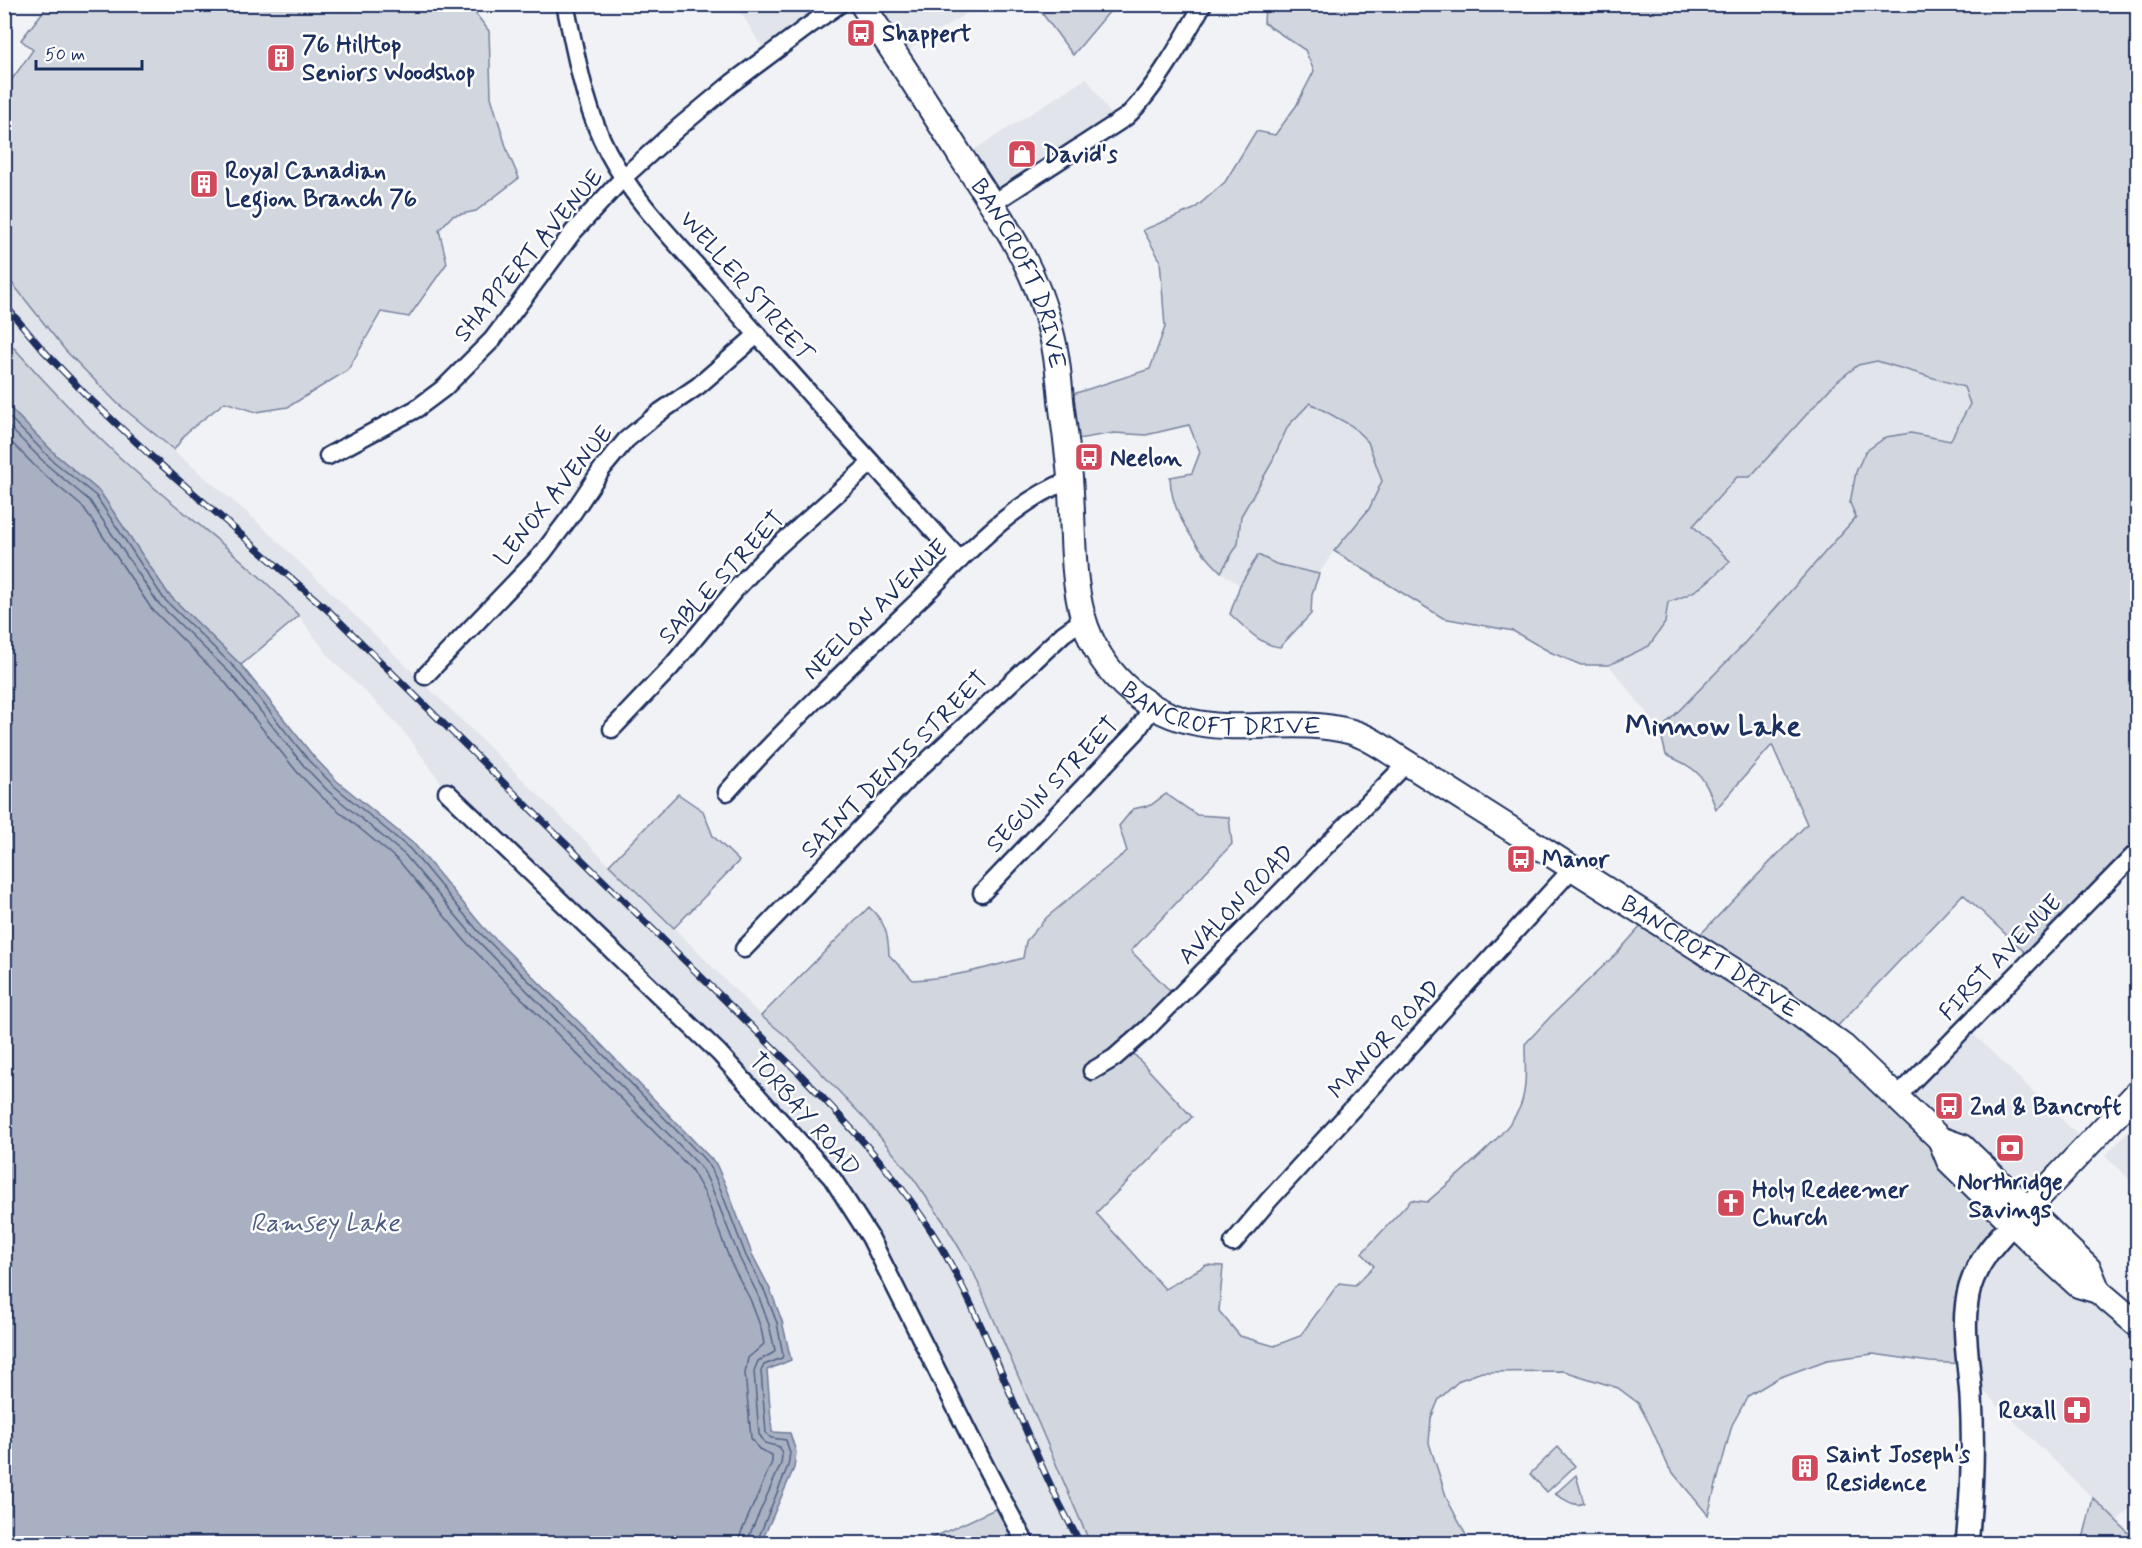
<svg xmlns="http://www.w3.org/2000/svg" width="2142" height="1548" viewBox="0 0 2142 1548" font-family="Mynerve,sans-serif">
  <rect width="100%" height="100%" fill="#f1f2f5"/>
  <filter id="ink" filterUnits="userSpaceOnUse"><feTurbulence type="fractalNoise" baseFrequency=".0167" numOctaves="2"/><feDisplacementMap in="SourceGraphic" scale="12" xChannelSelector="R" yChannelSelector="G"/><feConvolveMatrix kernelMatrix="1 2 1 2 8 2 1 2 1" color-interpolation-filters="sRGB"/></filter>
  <g filter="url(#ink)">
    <!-- built -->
    <g fill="#e1e4ea">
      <path d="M 736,5 L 838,5 L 767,55 Z"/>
      <path d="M 863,5 L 980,5 L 898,56 Z"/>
      <path d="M 1087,78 L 1116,122 L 994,201 L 964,156 Z"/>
      <path d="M 4,274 L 65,350 L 117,403 L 251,516 L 337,598 L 674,928 L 761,1016 L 786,1036 L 867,1122 L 911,1175 L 945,1224 L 973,1271 L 1090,1543 L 1028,1543 L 833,1177 L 447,791 L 409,738 L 389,715 L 331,659 L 299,616 L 273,588 L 222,543 L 129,466 L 64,404 L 5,337 Z"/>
      <path d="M 1877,361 L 1964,387 L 1970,404 L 1950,441 L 1911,433 L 1886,437 L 1856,517 L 1741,647 L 1660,730 L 1609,665 L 1631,656 L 1665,623 L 1668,602 L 1688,596 L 1730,561 L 1693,526 L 1737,477 L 1835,383 L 1858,365 Z"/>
      <path d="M 1310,403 L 1352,426 L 1368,442 L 1382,481 L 1369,509 L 1334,551 L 1319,574 L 1276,564 L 1258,555 L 1240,585 L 1221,572 L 1238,544 L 1241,516 L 1270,466 L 1288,426 Z"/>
      <path d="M 1966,1027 L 2087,1144 L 2027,1207 L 1898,1098 Z"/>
      <path d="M 2137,1121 L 2137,1187 L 2105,1156 Z"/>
      <path d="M 2011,1223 L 2137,1323 L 2137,1500 L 2117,1522 L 1969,1377 L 1967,1304 Z"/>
    </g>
    <!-- green -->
    <g fill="#d2d6df" stroke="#76829e" stroke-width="1.5">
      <path d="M 49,4 L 469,5 L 489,31 L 491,97 L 508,153 L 519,178 L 476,211 L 452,216 L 439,230 L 447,263 L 409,317 L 381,312 L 348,370 L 288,407 L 256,412 L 225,402 L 186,433 L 174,450 L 117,403 L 65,350 L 5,274 L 5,89 L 33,50 L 21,40 Z"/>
      <path d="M 1036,5 L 1115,5 L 1073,55 Z"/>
      <path d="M 1265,5 L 2137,5 L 2137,850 L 2031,958 L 1963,894 L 1830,1034 L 2011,1223 L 1990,1245 L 1963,1364 L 1930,1362 L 1873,1354 L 1827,1360 L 1778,1378 L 1748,1396 L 1732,1425 L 1708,1515 L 1669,1468 L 1650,1425 L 1638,1403 L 1618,1388 L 1564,1371 L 1482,1372 L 1460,1380 L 1439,1399 L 1431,1418 L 1429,1443 L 1447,1499 L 1470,1543 L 1090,1543 L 973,1271 L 945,1224 L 911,1175 L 867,1121 L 786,1036 L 761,1016 L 869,907 C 886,923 888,933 889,955 L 913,980 C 951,978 987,968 1023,958 L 1026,941 L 1047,917 L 1127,851 L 1119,826 L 1133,809 L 1151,805 L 1166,794 L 1197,815 L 1229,817 L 1232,844 L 1131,951 L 1176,997 L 1122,1041 L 1192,1117 L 1096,1213 L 1165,1289 L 1206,1265 L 1223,1266 L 1219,1311 L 1240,1336 L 1274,1346 L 1300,1336 L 1339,1283 L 1355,1285 L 1374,1266 L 1362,1253 L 1411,1200 L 1427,1202 C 1453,1179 1504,1139 1519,1109 C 1528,1090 1525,1065 1525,1044 L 1551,1016 L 1618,952 L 1650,916 L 1693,942 L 1807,824 L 1772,745 L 1716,809 C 1703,774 1700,770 1666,755 L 1660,730 L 1741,647 L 1856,517 L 1850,503 L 1856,472 L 1865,452 L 1886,437 L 1911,433 L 1950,441 L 1970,404 L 1964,387 L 1877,361 L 1858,365 L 1835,383 L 1750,477 L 1737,477 L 1693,526 L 1730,561 C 1707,583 1698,593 1668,602 L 1665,623 L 1649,646 L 1609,665 L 1581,665 L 1550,652 L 1513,631 L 1443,618 L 1334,551 L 1369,509 L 1382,481 L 1368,442 L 1352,426 L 1310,403 L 1288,426 L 1270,466 L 1241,516 L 1238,544 L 1221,572 C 1195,546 1171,514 1170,477 L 1192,473 L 1200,452 L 1189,425 L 1146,435 L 1114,433 L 1078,439 L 1073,394 L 1150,369 L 1165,327 L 1160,260 L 1143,230 L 1194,209 L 1225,182 L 1256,131 L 1275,135 L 1296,106 L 1314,71 L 1305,50 L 1264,23 Z"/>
      <path d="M 4,337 C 44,381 84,425 128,465 C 185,516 247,559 299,616 L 241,665 L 169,595 L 100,492 L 57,456 L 5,403 Z"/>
      <path d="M 1258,555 L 1276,564 L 1319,574 L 1312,594 L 1311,614 L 1280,647 C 1259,645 1245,627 1230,614 L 1240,585 Z"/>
      <path d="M 678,794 L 703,811 L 713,836 L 739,861 L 674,928 L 609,865 Z"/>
      <path d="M 1558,1447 L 1575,1466 L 1547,1492 L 1530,1474 Z"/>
      <path d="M 1576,1475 L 1584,1503 C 1575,1508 1564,1499 1555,1494 Z"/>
      <path d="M 2093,1498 L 2137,1541 L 2137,1543 L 2082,1543 Z"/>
      <path d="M 1006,1504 L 1028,1544 L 919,1544 Z"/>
    </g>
    <!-- water -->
    <path fill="#a8b0c2" stroke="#707c9a" stroke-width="1.5" d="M 5,403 L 57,456 L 100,492 L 169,595 L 241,665 L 314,757 L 337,781 L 415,845 L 483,927 L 595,1038 L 716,1164 L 726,1186 L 752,1254 L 770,1289 L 782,1321 L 791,1360 L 767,1370 L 772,1432 L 790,1433 L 796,1452 L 794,1468 L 761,1543 L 5,1543 Z"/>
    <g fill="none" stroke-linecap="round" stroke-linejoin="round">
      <!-- shore -->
      <g stroke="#536386" stroke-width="1.5">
        <path d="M 4,412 L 53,461 L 96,496 L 164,599 L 236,669 L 309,761 L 333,785 L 410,849 L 478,931 L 591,1042 L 703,1158 L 711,1168 L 720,1188 L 746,1256 L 765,1292 L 777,1323 L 783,1355 L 782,1358 L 764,1365 L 761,1371 L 766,1433 L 771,1438 L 786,1440 L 790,1453 L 788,1466 L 756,1544"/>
        <path d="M 4,422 L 48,466 L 90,501 L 158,603 L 231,674 L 304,766 L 328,791 L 405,855 L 473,936 L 697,1163 L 704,1172 L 713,1191 L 740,1259 L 758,1295 L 769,1325 L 775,1350 L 773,1353 L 758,1361 L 754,1371 L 759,1434 L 765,1443 L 780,1447 L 782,1454 L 781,1464 L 749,1536 L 748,1544"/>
        <path d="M 4,435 L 42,473 L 84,508 L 151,608 L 224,681 L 298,773 L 323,798 L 399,861 L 466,942 L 691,1169 L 705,1194 L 731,1263 L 750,1299 L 761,1328 L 764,1344 L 748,1358 L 745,1373 L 751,1438 L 759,1449 L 772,1455 L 772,1462 L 741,1533 L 739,1544"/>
      </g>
      <!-- minor casing -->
      <g stroke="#1b2f5e" stroke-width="21">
        <g id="minor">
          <path d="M 565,4 C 576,54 584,107 608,152 C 635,203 680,246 718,290 C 797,381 879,471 960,560"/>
          <path d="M 992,204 L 1126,117 C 1154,91 1184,38 1203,4"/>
          <path d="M 328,456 L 416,409 L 444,388 L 492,340 L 573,232 L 624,177 L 678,128 L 732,83 L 807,27 L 840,4"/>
          <path d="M 425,676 L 542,554 L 570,517 L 602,469 L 626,440 L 660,412 L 698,386 L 757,335"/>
          <path d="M 612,729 L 671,667 L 734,591 L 766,557 L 871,463"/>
          <path d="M 447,792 L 719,1053 L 832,1178 L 870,1237 L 986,1468 L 1026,1544"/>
          <path d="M 727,792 C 787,725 853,663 918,601 C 963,558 1011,502 1070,480"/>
          <path d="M 982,893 L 1136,732 L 1153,706"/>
          <path d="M 744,949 L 908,779 L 1063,634 L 1084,619"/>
          <path d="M 1092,1071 L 1114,1058 L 1146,1030 L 1407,763"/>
          <path d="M 1896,1098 L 2138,851"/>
          <path d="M 1233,1243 L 1269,1200 L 1572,869"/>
        </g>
      </g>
      <!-- tertiary casing -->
      <g stroke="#1b2f5e" stroke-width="26">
        <path id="tertiary" d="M 1967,1544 C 1972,1495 1974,1446 1971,1397 C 1969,1361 1960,1323 1970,1287 C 1978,1261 1994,1243 2013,1223"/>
      </g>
      <!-- secondary casing -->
      <g stroke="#1b2f5e" stroke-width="28">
        <g id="secondary">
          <path id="s1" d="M 862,4 C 895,54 928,104 960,155 C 996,210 1036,266 1051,332 C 1057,354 1059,377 1061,400 C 1064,426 1068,452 1070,478 C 1077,558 1063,636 1133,693 C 1205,751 1275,711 1352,732 C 1372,738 1389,752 1407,763 L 1777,998 L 1844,1047 L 1940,1139 L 1963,1147 L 2089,1269 L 2098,1291"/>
          <path d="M 1940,1139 L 1949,1161 L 2042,1252 L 2078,1285 L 2098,1291 L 2138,1325"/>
          <path d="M 2017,1220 L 2138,1092"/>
        </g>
      </g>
      <!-- minor -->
      <use href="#minor" stroke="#fff" stroke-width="16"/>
      <!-- tertiary -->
      <use href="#tertiary" stroke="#fff" stroke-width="21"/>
      <!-- secondary -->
      <use href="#secondary" stroke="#fff" stroke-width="24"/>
      <!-- rail casing -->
      <g stroke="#1b2f5e" stroke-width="7">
        <path id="rail" d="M 4,304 L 43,350 L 88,397 L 152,457 L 330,612 L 799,1073 C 853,1129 907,1186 945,1254 C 997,1347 1028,1451 1081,1544"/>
      </g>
      <!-- rail -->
      <use href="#rail" stroke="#fff" stroke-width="4.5" stroke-dasharray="14" stroke-linecap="butt"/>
    </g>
  </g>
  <!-- icons -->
  <defs>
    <g id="bus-square" transform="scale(1.5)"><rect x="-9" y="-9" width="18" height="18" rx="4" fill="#d1495b" stroke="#fff"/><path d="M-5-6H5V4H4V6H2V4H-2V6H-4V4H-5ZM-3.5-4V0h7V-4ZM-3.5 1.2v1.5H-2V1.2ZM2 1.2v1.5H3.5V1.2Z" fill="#fff"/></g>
    <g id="building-square" transform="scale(1.5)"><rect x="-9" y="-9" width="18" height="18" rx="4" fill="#d1495b" stroke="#fff"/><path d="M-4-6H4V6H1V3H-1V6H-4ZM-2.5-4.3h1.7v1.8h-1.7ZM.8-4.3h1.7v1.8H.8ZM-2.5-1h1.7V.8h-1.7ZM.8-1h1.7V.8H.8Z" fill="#fff"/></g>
    <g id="shop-square" transform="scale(1.5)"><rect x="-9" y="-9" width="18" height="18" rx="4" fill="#d1495b" stroke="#fff"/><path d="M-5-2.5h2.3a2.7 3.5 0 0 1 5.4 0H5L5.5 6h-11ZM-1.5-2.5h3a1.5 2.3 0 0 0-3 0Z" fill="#fff"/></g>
    <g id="bank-square" transform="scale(1.5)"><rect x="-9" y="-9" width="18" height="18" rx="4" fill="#d1495b" stroke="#fff"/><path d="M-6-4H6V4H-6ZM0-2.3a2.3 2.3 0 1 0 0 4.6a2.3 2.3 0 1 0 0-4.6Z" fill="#fff"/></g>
    <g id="church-square" transform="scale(1.5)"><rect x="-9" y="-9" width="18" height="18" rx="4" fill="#d1495b" stroke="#fff"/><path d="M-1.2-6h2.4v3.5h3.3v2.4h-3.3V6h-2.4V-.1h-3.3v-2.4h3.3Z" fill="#fff"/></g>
    <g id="pharmacy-square" transform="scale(1.5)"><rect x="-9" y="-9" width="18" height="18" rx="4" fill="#d1495b" stroke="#fff"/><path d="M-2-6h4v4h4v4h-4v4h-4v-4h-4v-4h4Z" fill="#fff"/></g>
  </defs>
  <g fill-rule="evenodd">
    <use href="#bus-square" x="861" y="33"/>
    <use href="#building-square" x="281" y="58"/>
    <use href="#shop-square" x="1022" y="154"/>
    <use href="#building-square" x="204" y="184"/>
    <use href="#bus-square" x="1089" y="457"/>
    <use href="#bus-square" x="1521" y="859"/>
    <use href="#bus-square" x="1949" y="1106"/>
    <use href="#bank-square" x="2010" y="1148"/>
    <use href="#church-square" x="1731" y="1203"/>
    <use href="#pharmacy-square" x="2077" y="1410"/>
    <use href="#building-square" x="1805" y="1468"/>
  </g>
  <g text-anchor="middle" stroke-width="5" stroke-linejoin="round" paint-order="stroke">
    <!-- poi labels -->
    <g font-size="24" font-weight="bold" fill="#1b2f5e" stroke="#fff" text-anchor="start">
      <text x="882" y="41">Shappert</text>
      <text x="302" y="52">76 Hilltop<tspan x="302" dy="28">Seniors Woodshop</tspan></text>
      <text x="1043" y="162">David's</text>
      <text x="225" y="178">Royal Canadian<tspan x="225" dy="28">Legion Branch 76</tspan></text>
      <text x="1110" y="465">Neelon</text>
      <text x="1542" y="867">Manor</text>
      <text x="1970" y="1114">2nd &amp; Bancroft</text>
      <text x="2010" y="1189" text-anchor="middle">Northridge<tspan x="2010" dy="28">Savings</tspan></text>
      <text x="1752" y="1197">Holy Redeemer<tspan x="1752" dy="28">Church</tspan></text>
      <text x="2056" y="1418" text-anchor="end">Rexall</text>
      <text x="1826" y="1462">Saint Joseph's<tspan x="1826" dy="28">Residence</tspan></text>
    </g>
    <!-- street labels -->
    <g font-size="24" fill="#1b2f5e" stroke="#fff">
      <text transform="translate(528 255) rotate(-50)" y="8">SHAPPERT AVENUE</text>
      <text dy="8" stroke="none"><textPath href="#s1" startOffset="314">BANCROFT DRIVE</textPath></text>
      <text transform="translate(747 286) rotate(49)" y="8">WELLER STREET</text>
      <text transform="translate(553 495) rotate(-51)" y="8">LENOX AVENUE</text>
      <text transform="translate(721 577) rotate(-47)" y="8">SABLE STREET</text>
      <text transform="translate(875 609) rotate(-44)" y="8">NEELON AVENUE</text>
      <text dy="8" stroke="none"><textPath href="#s1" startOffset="852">BANCROFT DRIVE</textPath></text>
      <text transform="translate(894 764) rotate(-45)" y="8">SAINT DENIS STREET</text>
      <text transform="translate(1052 784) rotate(-46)" y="8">SEGUIN STREET</text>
      <text transform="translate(1236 904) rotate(-46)" y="8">AVALON ROAD</text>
      <text dy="8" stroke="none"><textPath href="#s1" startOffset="1410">BANCROFT DRIVE</textPath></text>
      <text transform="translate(2000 957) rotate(-46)" y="8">FIRST AVENUE</text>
      <text transform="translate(1384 1039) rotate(-47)" y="8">MANOR ROAD</text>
      <text transform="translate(805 1114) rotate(49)" y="8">TORBAY ROAD</text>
    </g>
    <!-- water labels -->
    <g font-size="26" font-style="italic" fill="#4c5c81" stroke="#fff">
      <text x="325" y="1231">Ramsey Lake</text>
    </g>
    <!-- district labels -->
    <g font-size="30" font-weight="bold" fill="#1b2f5e" stroke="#fff">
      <text x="1713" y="735">Minnow Lake</text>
    </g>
  </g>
  <!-- margin -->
  <rect width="2142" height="1548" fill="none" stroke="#fff" stroke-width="24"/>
  <rect x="12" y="12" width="2118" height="1524" fill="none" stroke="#1b2f5e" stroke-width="2" filter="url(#ink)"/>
  <!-- scale -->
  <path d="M36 60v9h106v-9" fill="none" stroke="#1b2f5e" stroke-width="3"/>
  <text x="45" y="60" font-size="18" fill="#1b2f5e" stroke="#ffffff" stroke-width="4.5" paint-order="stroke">50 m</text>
</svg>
